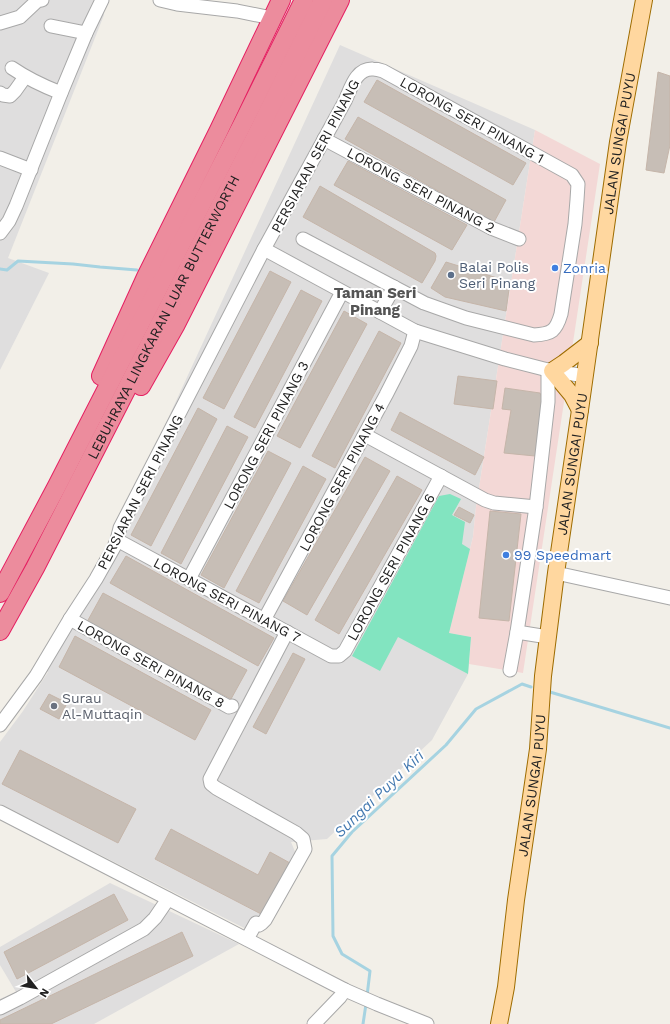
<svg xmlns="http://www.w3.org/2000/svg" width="670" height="1024" viewBox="0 0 670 1024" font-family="'Work Sans',sans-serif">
  <rect width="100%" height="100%" fill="#f2efe8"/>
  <!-- residential -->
  <g fill="#dfdede">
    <path d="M 0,0 L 99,0 L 104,15 L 8,258 L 49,273 L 0,370 Z"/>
    <path d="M 340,45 L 535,130 L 476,507 L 473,537 L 449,633 L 471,637 L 468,674 L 432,740 L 327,839 L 291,842 L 296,854 L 254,933 L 0,804 L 0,742 L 23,711 L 48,672 L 36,665 L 112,540 Z"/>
    <path d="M 110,883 L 239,944 L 94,1024 L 0,1024 L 0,999 L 16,992 L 0,965 L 0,947 Z"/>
  </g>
  <!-- commercial -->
  <path fill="#f3d8d6" d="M 535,130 L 600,164 L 523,673 L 469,664 L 471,637 L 449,633 L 473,537 L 476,507 Z"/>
  <!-- pitch -->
  <path fill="#82e4c0" d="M 450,494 L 461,499 L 452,515 L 465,522 L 462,544 L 470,549 L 449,633 L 471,637 L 468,674 L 398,637 L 380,671 L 352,656 L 439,496 Z"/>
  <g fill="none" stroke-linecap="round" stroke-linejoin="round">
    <!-- stream -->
    <g stroke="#a6d3e1" stroke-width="3">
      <path d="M 0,269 L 7,270 L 18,261 L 73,264 L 100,267 L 137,270"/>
      <path d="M 550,692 L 670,728"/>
      <path d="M 367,996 L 370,971 L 342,954 L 333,936 L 332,856 L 352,832 L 446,745 L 476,709 L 522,684 L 531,687"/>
      <path d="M 363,1024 L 366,1004"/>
    </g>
  </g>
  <!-- building -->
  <g fill="#c7beb6" stroke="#c5b5a9">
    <path d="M 658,72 L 670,76 L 670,145 L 664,173 L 646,170 Z"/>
    <path d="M 377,80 L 526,163 L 513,185 L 364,102 Z"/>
    <path d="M 358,117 L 506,200 L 494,222 L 345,139 Z"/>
    <path d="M 348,161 L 467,225 L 452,250 L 334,185 Z"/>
    <path d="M 320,186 L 435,253 L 436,256 L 435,261 L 422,283 L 303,217 Z"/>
    <path d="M 446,262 L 510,282 L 506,311 L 445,297 L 431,288 Z"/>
    <path d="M 270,271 L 291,282 L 224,409 L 203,398 Z"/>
    <path d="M 301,290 L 322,301 L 255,428 L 234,417 Z"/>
    <path d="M 344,311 L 367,324 L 300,448 L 277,436 Z"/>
    <path d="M 379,331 L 401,343 L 335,468 L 312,456 Z"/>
    <path d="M 458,376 L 497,381 L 493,409 L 454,404 Z"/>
    <path d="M 505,388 L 540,393 L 545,407 L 535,456 L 504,453 L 511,410 L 502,409 Z"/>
    <path d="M 198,408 L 217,419 L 151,546 L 131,535 Z"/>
    <path d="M 400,412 L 484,457 L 475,475 L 391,430 Z"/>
    <path d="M 227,426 L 248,437 L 181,564 L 161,553 Z"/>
    <path d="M 268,451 L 291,463 L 224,588 L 201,575 Z"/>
    <path d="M 365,457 L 390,471 L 307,615 L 283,601 Z"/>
    <path d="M 303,466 L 326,479 L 259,603 L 236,591 Z"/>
    <path d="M 397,476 L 422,490 L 339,634 L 315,620 Z"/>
    <path d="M 459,507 L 474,515 L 470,523 L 454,515 Z"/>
    <path d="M 490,511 L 521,514 L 509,621 L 479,618 Z"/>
    <path d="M 126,556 L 274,638 L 258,666 L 110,583 Z"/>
    <path d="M 103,593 L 247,670 L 231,699 L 87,622 Z"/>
    <path d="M 75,636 L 211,710 L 195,740 L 59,667 Z"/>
    <path d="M 293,653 L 305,659 L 266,734 L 253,727 Z"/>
    <path d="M 49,694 L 67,703 L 59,719 L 40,709 Z"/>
    <path d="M 20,750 L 136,809 L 118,843 L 2,784 Z"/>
    <path d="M 171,829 L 258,875 L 270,852 L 290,863 L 263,915 L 155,859 Z"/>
    <path d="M 114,894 L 128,920 L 17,979 L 4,952 Z"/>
    <path d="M 182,932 L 193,956 L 51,1024 L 0,1024 L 0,1020 Z"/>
  </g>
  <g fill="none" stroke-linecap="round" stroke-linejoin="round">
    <!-- minor casing -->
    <g stroke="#a8a8a8" stroke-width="15">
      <g id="minor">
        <path d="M 160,0 L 177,4 L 237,11 L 272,18"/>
        <path d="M 0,23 L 20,17 L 37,1 L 42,0"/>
        <path d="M 51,26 L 86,33"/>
        <path d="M 12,68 C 28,79 43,86 61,93"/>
        <path d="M 0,93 L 3,95 L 10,96 L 15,91 L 25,77"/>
        <path d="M 324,139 L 491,228 L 519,239"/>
        <path d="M 0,158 L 31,170"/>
        <path d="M 0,233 L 9,221 L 16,206 L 61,93 L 86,33 L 102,0"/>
        <path d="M 264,249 L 415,331 L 505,359 L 548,370 L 585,376"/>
        <path d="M 380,312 L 394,287"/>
        <path d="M 365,435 L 485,500 L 494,503 L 536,507"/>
        <path d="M 117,540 L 331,656 L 339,656 L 345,651 L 441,476"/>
        <path d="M 556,573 L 670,598"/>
        <path d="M 189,579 L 342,292"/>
        <path d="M 70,619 L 229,707 L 232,706"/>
        <path d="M 264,620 L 386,395 L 411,346 L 415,331"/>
        <path d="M 517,632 L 548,637"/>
        <path d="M 510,670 L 517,632 L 536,507 L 548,402 L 548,370"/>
        <path d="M 0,725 L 36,676 L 70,619 L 96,579 L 114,547 L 117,540 L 120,528 L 264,249 L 345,101 C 351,88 356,68 373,69 C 376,69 380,70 383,71 L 572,175 L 578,184 L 577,200 L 575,224 L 561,314 C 556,331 552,334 534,335 L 466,318 L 424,303 L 303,239"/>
        <path d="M 0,812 L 122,875 L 345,990 L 377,1004 L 427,1024"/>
        <path d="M 247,939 L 256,923 L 259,925 L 262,923 L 265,920 L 305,849 L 303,839 L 296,833 L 216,788 L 211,784 L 210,779 L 287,632"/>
        <path d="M 0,1008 L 20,998 L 144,929 L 155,918 L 168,899"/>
        <path d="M 314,1024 L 340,997 L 345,990"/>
      </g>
    </g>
    <!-- major casing -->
    <g stroke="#9e6c00" stroke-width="18">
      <g id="major">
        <path d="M 580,410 L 572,395 L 552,371 L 564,363 L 590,343"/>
        <path id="s1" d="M 499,1024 L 506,987 L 516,900 L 538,749 L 543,676 L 556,573 L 580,410 L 618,142 L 644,0"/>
      </g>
    </g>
    <!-- highway casing -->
    <g stroke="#e51f61" stroke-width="20">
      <g id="highway">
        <path d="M 101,376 L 146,277 L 219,130 L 281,0"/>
        <path d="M 141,386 L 176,324 L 340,0"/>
        <path d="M 0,593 L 57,486 L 243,123 L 304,0"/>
        <path id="s2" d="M 0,631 L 35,568 L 260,128 L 323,0"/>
      </g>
    </g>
    <!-- minor -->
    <use href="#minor" stroke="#fff" stroke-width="13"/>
    <!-- major -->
    <use href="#major" stroke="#ffd79f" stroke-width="16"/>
    <!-- highway -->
    <use href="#highway" stroke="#ec8c9d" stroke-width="18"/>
  </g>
  <!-- markers -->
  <g fill="#3f7fe0" stroke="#fff" stroke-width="1.5">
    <circle cx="555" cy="268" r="4"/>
    <circle cx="506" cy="555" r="4"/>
  </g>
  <circle fill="#5c6f8a" stroke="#fff" stroke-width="1.5" cx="451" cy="275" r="4"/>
  <circle fill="#6b7280" stroke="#fff" stroke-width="1.5" cx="54" cy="706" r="4"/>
  <g text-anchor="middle" stroke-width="4" stroke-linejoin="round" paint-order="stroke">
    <!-- street labels -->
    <g font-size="14" fill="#212121" stroke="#fff">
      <text transform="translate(472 120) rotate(29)" y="5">LORONG SERI PINANG 1</text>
      <text dy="5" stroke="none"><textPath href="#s1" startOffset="889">JALAN SUNGAI PUYU</textPath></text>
      <text transform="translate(315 156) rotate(-62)" y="5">PERSIARAN SERI PINANG</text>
      <text transform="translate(421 190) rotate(28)" y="5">LORONG SERI PINANG 2</text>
      <text dy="5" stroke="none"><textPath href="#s2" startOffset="354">LEBUHRAYA LINGKARAN LUAR BUTTERWORTH</textPath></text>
      <text transform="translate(266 435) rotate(-62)" y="5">LORONG SERI PINANG 3</text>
      <text dy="5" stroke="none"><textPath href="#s1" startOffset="565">JALAN SUNGAI PUYU</textPath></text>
      <text transform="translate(342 477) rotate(-62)" y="5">LORONG SERI PINANG 4</text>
      <text transform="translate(140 492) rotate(-63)" y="5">PERSIARAN SERI PINANG</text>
      <text transform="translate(391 567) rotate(-61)" y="5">LORONG SERI PINANG 6</text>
      <text transform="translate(227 600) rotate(28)" y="5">LORONG SERI PINANG 7</text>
      <text transform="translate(151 664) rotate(29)" y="5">LORONG SERI PINANG 8</text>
      <text dy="5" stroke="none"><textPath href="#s1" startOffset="241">JALAN SUNGAI PUYU</textPath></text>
    </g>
    <!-- service labels -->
    <g font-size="14" fill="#4e5e75" stroke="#fff" text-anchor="start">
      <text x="459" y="272">Balai Polis<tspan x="459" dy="16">Seri Pinang</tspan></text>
    </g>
    <!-- shop labels -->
    <g font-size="14" fill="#366cbe" stroke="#fff" text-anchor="start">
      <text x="563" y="273">Zonria</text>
      <text x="514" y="560">99 Speedmart</text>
    </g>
    <!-- worship labels -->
    <g font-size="14" fill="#5b616d" stroke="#fff" text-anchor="start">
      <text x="62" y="703">Surau<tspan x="62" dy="16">Al-Muttaqin</tspan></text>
    </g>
    <!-- neighbourhood labels -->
    <g font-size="15" font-weight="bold" fill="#545454" stroke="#fff">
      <text x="375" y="298">Taman Seri<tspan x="375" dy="17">Pinang</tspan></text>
    </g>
    <!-- water labels -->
    <g font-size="15" font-style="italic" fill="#4479b0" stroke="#fff">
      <text transform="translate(379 794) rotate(-44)" y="5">Sungai Puyu Kiri</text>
    </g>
  </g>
  <!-- north arrow -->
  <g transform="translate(36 988) rotate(121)" stroke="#ffffff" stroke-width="3" paint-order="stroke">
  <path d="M0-3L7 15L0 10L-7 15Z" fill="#212121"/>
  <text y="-6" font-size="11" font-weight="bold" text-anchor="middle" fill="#212121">N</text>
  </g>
</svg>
